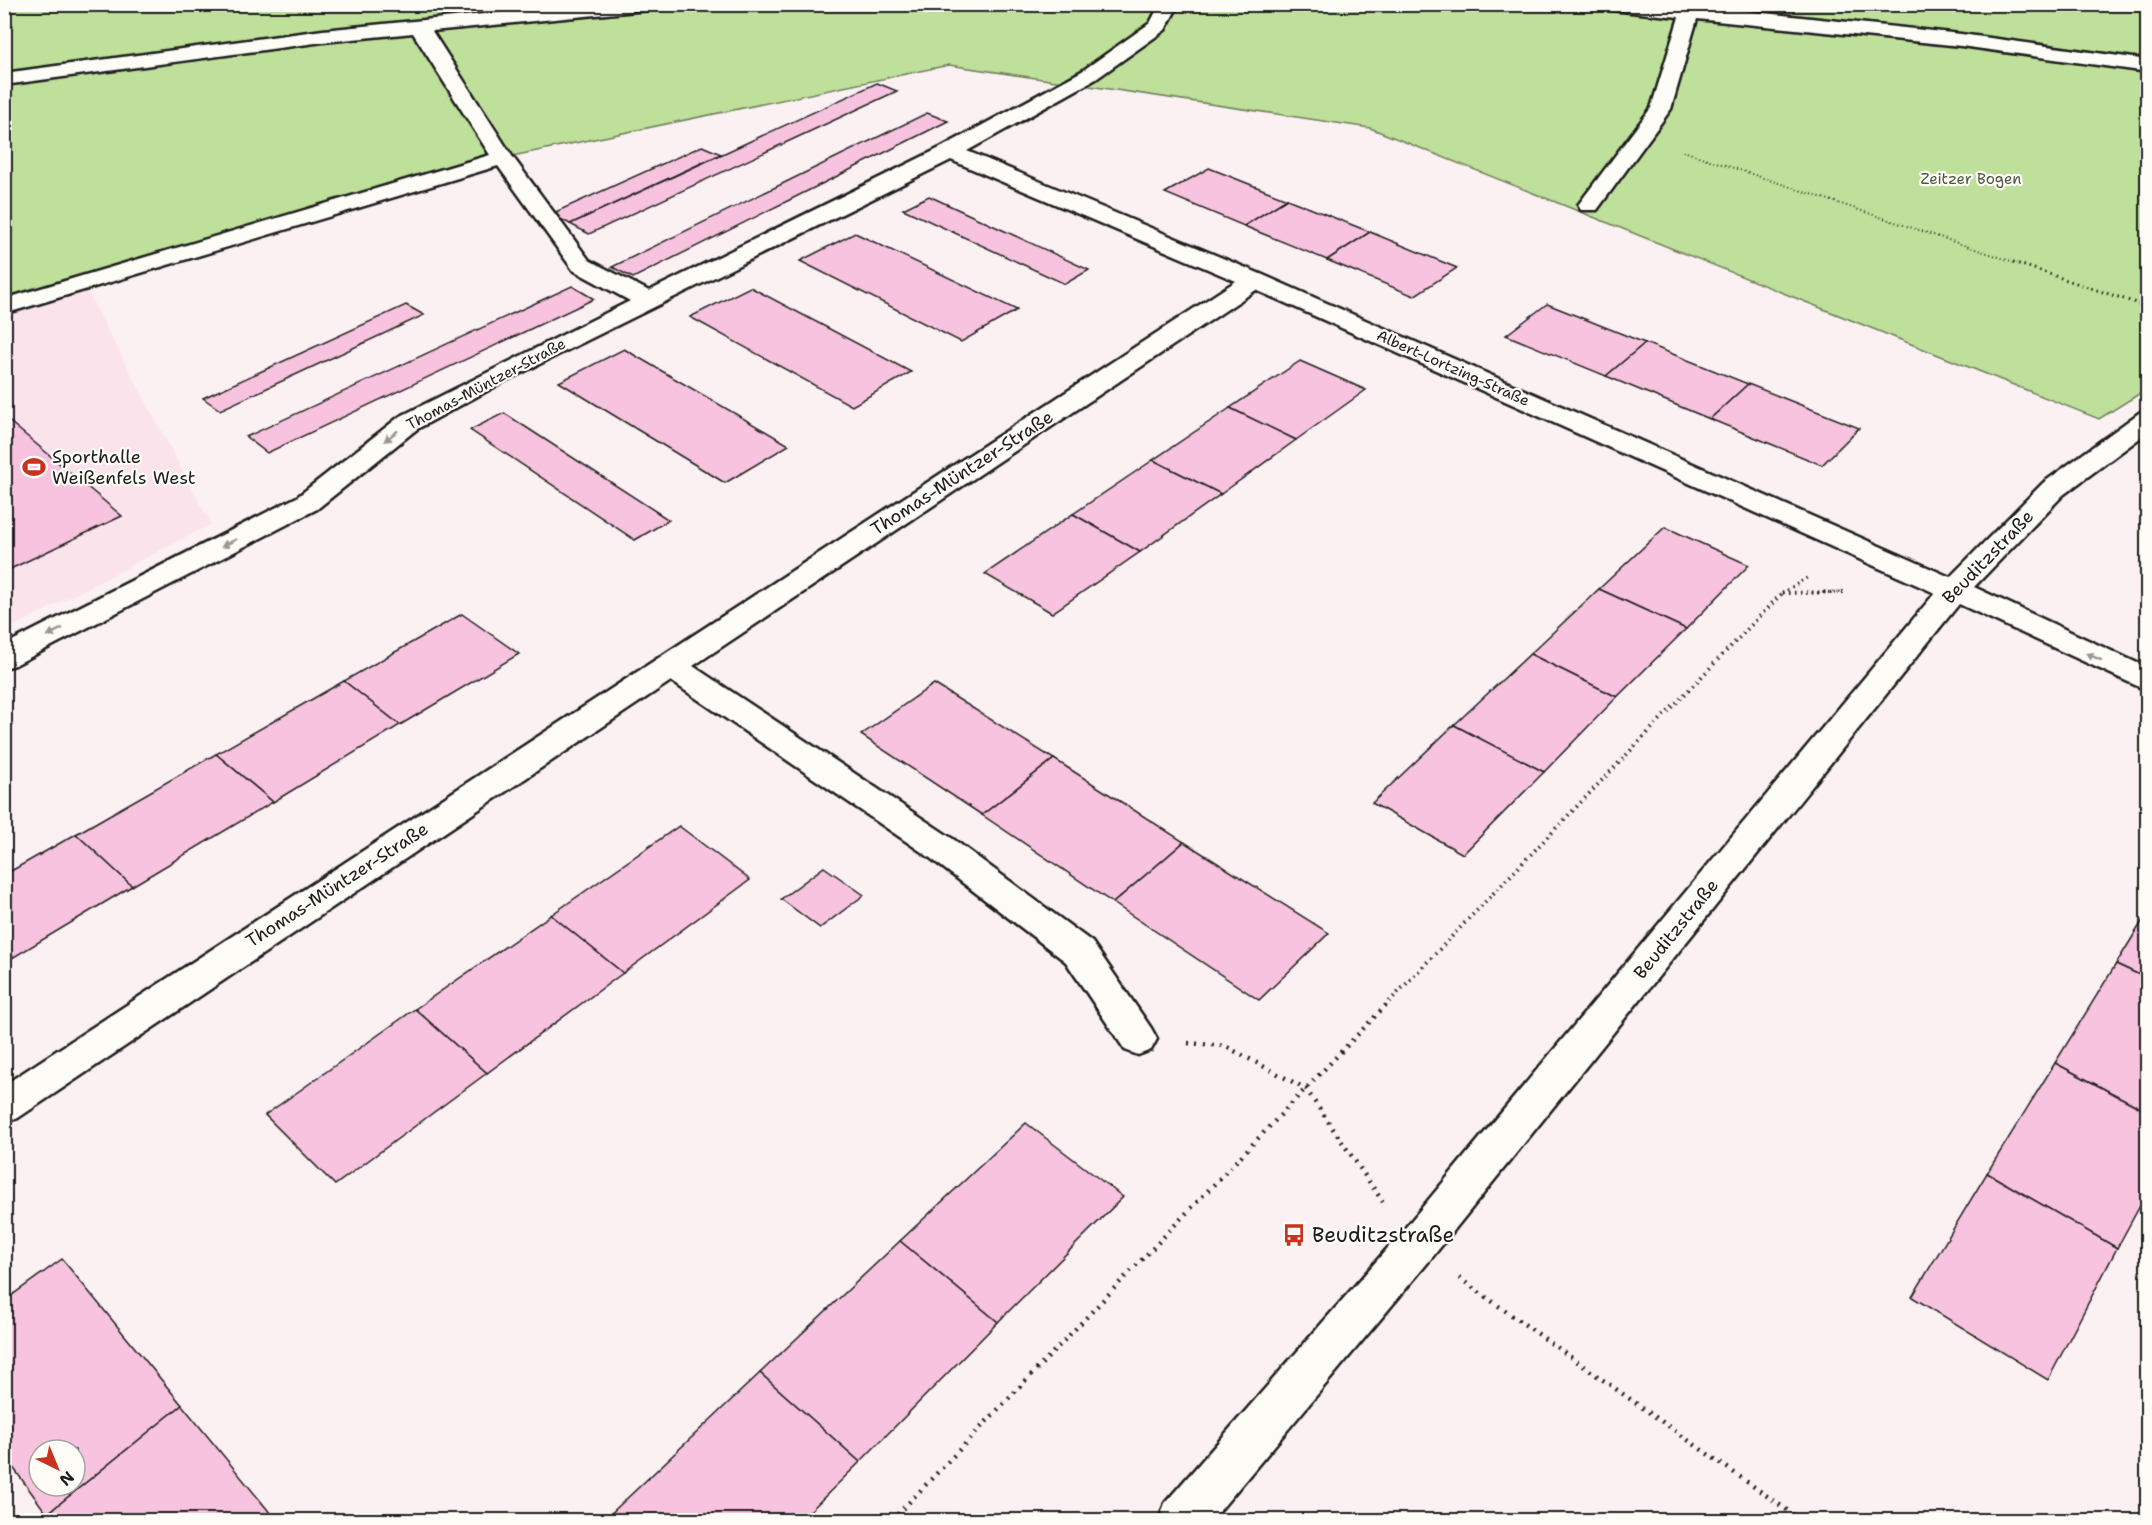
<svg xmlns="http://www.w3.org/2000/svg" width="2152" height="1525" viewBox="0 0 2152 1525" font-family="'Shantell Sans',sans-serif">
  <rect width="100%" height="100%" fill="#fcf1f2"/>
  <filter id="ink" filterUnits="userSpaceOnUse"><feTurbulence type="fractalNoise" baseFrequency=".0167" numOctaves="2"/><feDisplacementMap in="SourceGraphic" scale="12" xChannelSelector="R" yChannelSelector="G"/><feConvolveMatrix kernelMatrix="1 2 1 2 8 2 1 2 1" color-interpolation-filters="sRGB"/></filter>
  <g filter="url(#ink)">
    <!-- built -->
    <path fill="#fbe3ec" d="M 83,284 L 211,524 L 5,631 L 5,307 Z"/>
    <!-- green -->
    <path fill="#bee09a" stroke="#6d7e5b" stroke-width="1.5" d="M 5,5 L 2147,5 L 2147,389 L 2099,419 L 1370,128 L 949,65 L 503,158 L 5,307 Z"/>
    <!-- building -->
    <g fill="#f8c3df" stroke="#1c1c1c" stroke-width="1.5" fill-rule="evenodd">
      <path d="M 877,83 L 897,91 L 589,234 L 570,224 Z"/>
      <path d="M 927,113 L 948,121 L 633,278 L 612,267 Z"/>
      <path d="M 702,146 L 721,154 L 570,224 L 551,214 Z"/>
      <path d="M 1209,168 L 1287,199 L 1244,226 L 1165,193 Z"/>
      <path d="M 929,196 L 1089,270 L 1065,284 L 903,209 Z"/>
      <path d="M 1287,199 L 1370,232 L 1327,260 L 1244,226 Z"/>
      <path d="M 1370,232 L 1457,268 L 1414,296 L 1327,260 Z"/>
      <path d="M 855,233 L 1017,310 L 961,342 L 800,261 Z"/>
      <path d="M 572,286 L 594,299 L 267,453 L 246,437 Z"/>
      <path d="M 750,287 L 911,372 L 852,406 L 690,317 Z"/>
      <path d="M 1547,304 L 1645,343 L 1606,376 L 1506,335 Z"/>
      <path d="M 406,305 L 424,315 L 220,410 L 203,398 Z"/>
      <path d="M 1645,343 L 1748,384 L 1710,419 L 1606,376 Z"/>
      <path d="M 624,349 L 789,445 L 725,483 L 559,382 Z"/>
      <path d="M 1300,361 L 1366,390 L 1296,440 L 1230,408 Z"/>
      <path d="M 1748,384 L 1859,428 L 1822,465 L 1710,419 Z"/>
      <path d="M 1230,408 L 1296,440 L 1221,494 L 1153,460 Z"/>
      <path d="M 504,413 L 669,520 L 635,540 L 470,430 Z"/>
      <path d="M 4,417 L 122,516 L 4,572 Z"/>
      <path d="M 1153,460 L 1221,494 L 1140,552 L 1073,514 Z"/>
      <path d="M 1073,514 L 1140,552 L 1052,613 L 985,574 Z"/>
      <path d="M 1665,527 L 1749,565 L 1686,629 L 1599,589 Z"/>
      <path d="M 1599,589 L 1686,629 L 1617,697 L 1530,654 Z"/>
      <path d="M 462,614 L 519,654 L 400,725 L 344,681 Z"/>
      <path d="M 1530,654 L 1617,697 L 1544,772 L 1454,725 Z"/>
      <path d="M 344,681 L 400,725 L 273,802 L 216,754 Z"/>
      <path d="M 934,684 L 1054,759 L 982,815 L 861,735 Z"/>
      <path d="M 1454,725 L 1544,772 L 1463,854 L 1372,803 Z"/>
      <path d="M 216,754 L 273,802 L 132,886 L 76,834 Z"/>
      <path d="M 1054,759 L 1184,842 L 1113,903 L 982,815 Z"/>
      <path d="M 679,826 L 750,880 L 623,973 L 551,915 Z"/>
      <path d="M 76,834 L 132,886 L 4,963 L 4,875 Z"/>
      <path d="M 1184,842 L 1329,933 L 1259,1000 L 1113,903 Z"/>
      <path d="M 824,867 L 864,895 L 820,928 L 781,899 Z"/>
      <path d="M 2148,912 L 2148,979 L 2116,964 Z"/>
      <path d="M 551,915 L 623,973 L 487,1073 L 415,1009 Z"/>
      <path d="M 2116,964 L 2148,979 L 2148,1112 L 2055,1063 Z"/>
      <path d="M 415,1009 L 487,1073 L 335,1185 L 265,1115 Z"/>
      <path d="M 2055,1063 L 2148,1112 L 2148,1191 L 2117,1248 L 1987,1173 Z"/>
      <path d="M 1026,1123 L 1123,1197 L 998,1322 L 900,1241 Z"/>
      <path d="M 1987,1173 L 2117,1248 L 2048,1380 L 1912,1297 Z"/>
      <path d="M 900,1241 L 998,1322 L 860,1462 L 760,1373 Z"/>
      <path d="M 62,1259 L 182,1405 L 47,1514 L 4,1455 L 4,1301 ZM 39,1450 L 75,1450 L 75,1486 L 39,1486 Z"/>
      <path d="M 760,1373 L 860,1462 L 801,1520 L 604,1520 Z"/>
      <path d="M 182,1405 L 276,1520 L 51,1520 L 47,1514 Z"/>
    </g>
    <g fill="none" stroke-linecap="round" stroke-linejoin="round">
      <!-- minor casing -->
      <g stroke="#1c1c1c" stroke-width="5">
        <g id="minor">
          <path d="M 584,4 L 656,4 L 647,10 L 432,31 L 512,156 L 589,260 L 649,291 L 942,147 L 1082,71 L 1150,23 L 1160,4 L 1179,4 L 1165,30 L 1096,79 L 967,151 L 1263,275 L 1950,577 L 2043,483 L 2139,413 L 2148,411 L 2148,432 L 2063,495 L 1974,587 L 2148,668 L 2148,691 L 1959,604 L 1430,1260 L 1212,1520 L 1159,1520 L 1165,1503 L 1400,1234 L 1935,593 L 1256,290 L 693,666 L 953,839 L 1092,942 L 1151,1028 L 1157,1039 L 1151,1050 L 1138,1055 L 1125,1050 L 1066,962 L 929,857 L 671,681 L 18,1118 L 4,1122 L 4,1085 L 1236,281 L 951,160 L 505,381 L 417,429 L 317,509 L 15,665 L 4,668 L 4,645 L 297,497 L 399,417 L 630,301 L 573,270 L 498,166 L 4,314 L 4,299 L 490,155 L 413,33 L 323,42 L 4,85 L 4,73 L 323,30 Z"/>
          <path d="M 1602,4 L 1690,5 L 1961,34 L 2148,60 L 2148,72 L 1961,46 L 1697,19 L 1671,109 L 1597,210 L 1581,210 L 1578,205 L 1651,108 L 1679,17 L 1611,10 Z"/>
        </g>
      </g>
      <!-- path-far3 -->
      <path stroke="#1c1c1c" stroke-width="2" stroke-dasharray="1 3" stroke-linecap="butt" d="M 1683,151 L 2017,263"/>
      <!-- path-far2 -->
      <g stroke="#1c1c1c" stroke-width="3" stroke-dasharray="1.5 4" stroke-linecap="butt">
        <path d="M 2013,262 L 2148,307"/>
        <path d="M 1782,593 L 1810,576"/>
        <path d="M 1806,593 L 1843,592"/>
      </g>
      <!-- path-far1 -->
      <g stroke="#1c1c1c" stroke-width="4" stroke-dasharray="1.5 4.5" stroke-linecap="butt">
        <path d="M 1782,593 L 1843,592"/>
        <path d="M 1385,1006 L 1784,591"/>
      </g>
      <!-- path -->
      <g stroke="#1c1c1c" stroke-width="4.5" stroke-dasharray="2 6" stroke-linecap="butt">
        <path d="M 1188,1043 L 1225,1046 L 1306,1089 L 1383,1202"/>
        <path d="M 1459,1278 L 1801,1520"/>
        <path d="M 892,1520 L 1386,1005"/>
      </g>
      <!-- minor -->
      <use href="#minor" fill="#fdfcf7" fill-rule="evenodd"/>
    </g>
    <!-- one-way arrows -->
    <defs><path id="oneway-solid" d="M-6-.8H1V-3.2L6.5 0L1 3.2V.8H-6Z" transform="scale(1.5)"/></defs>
    <g fill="#989794">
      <use href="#oneway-solid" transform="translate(391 436) rotate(142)"/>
      <use href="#oneway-solid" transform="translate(229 543) rotate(153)"/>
      <use href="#oneway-solid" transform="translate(55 632) rotate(153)"/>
      <use href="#oneway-solid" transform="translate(2094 657) rotate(-156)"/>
    </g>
  </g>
  <!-- icons -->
  <defs>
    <g id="stadium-bare" transform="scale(1.8)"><path d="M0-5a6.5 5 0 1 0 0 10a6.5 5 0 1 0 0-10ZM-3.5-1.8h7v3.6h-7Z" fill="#c8321e" stroke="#fdfcf7" stroke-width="2.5" paint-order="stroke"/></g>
    <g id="bus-bare" transform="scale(1.8)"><path d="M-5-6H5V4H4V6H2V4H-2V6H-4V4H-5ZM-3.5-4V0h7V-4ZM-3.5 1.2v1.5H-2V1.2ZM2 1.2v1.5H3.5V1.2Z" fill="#c8321e" stroke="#fdfcf7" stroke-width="2.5" paint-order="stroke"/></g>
  </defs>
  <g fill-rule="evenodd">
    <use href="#stadium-bare" x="34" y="467"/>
    <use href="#bus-bare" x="1294" y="1235"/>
  </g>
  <g text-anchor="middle" stroke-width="4.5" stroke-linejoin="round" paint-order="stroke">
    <!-- far-park labels -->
    <g font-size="15" fill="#4d5742" stroke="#fdfcf7">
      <text x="1971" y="184">Zeitzer Bogen</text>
    </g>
    <!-- far-street labels -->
    <g font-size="15" fill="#1c1c1c" stroke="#fdfcf7">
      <text transform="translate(1453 368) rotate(24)" y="5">Albert-Lortzing-Straße</text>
      <text transform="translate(486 384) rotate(-28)" y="5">Thomas-Müntzer-Straße</text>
    </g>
    <!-- poi labels -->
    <g font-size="18" fill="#1c1c1c" stroke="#fdfcf7" text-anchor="start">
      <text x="52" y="463">Sporthalle<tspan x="52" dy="21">Weißenfels West</tspan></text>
    </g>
    <!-- street labels -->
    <g font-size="18" fill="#1c1c1c" stroke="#fdfcf7">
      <text transform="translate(962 473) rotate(-33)" y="6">Thomas-Müntzer-Straße</text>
      <text transform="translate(1988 557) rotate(-46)" y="6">Beuditzstraße</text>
      <text transform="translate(337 885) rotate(-33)" y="6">Thomas-Müntzer-Straße</text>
      <text transform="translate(1676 929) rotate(-51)" y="6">Beuditzstraße</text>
    </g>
    <!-- near-poi labels -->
    <g font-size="21" fill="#1c1c1c" stroke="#fdfcf7" text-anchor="start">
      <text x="1312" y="1242">Beuditzstraße</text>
    </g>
  </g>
  <!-- margin -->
  <rect width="2152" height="1525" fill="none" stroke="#fdfcf7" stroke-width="24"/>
  <rect x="12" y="12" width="2128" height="1501" fill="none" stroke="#1c1c1c" stroke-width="2" filter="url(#ink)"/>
  <!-- north arrow -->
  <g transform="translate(57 1468) rotate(137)"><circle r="28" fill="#fdfcf7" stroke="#a3a29f" stroke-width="1.5"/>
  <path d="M0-4.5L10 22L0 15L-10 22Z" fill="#c8321e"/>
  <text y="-9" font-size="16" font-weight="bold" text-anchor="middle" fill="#1c1c1c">N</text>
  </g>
</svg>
